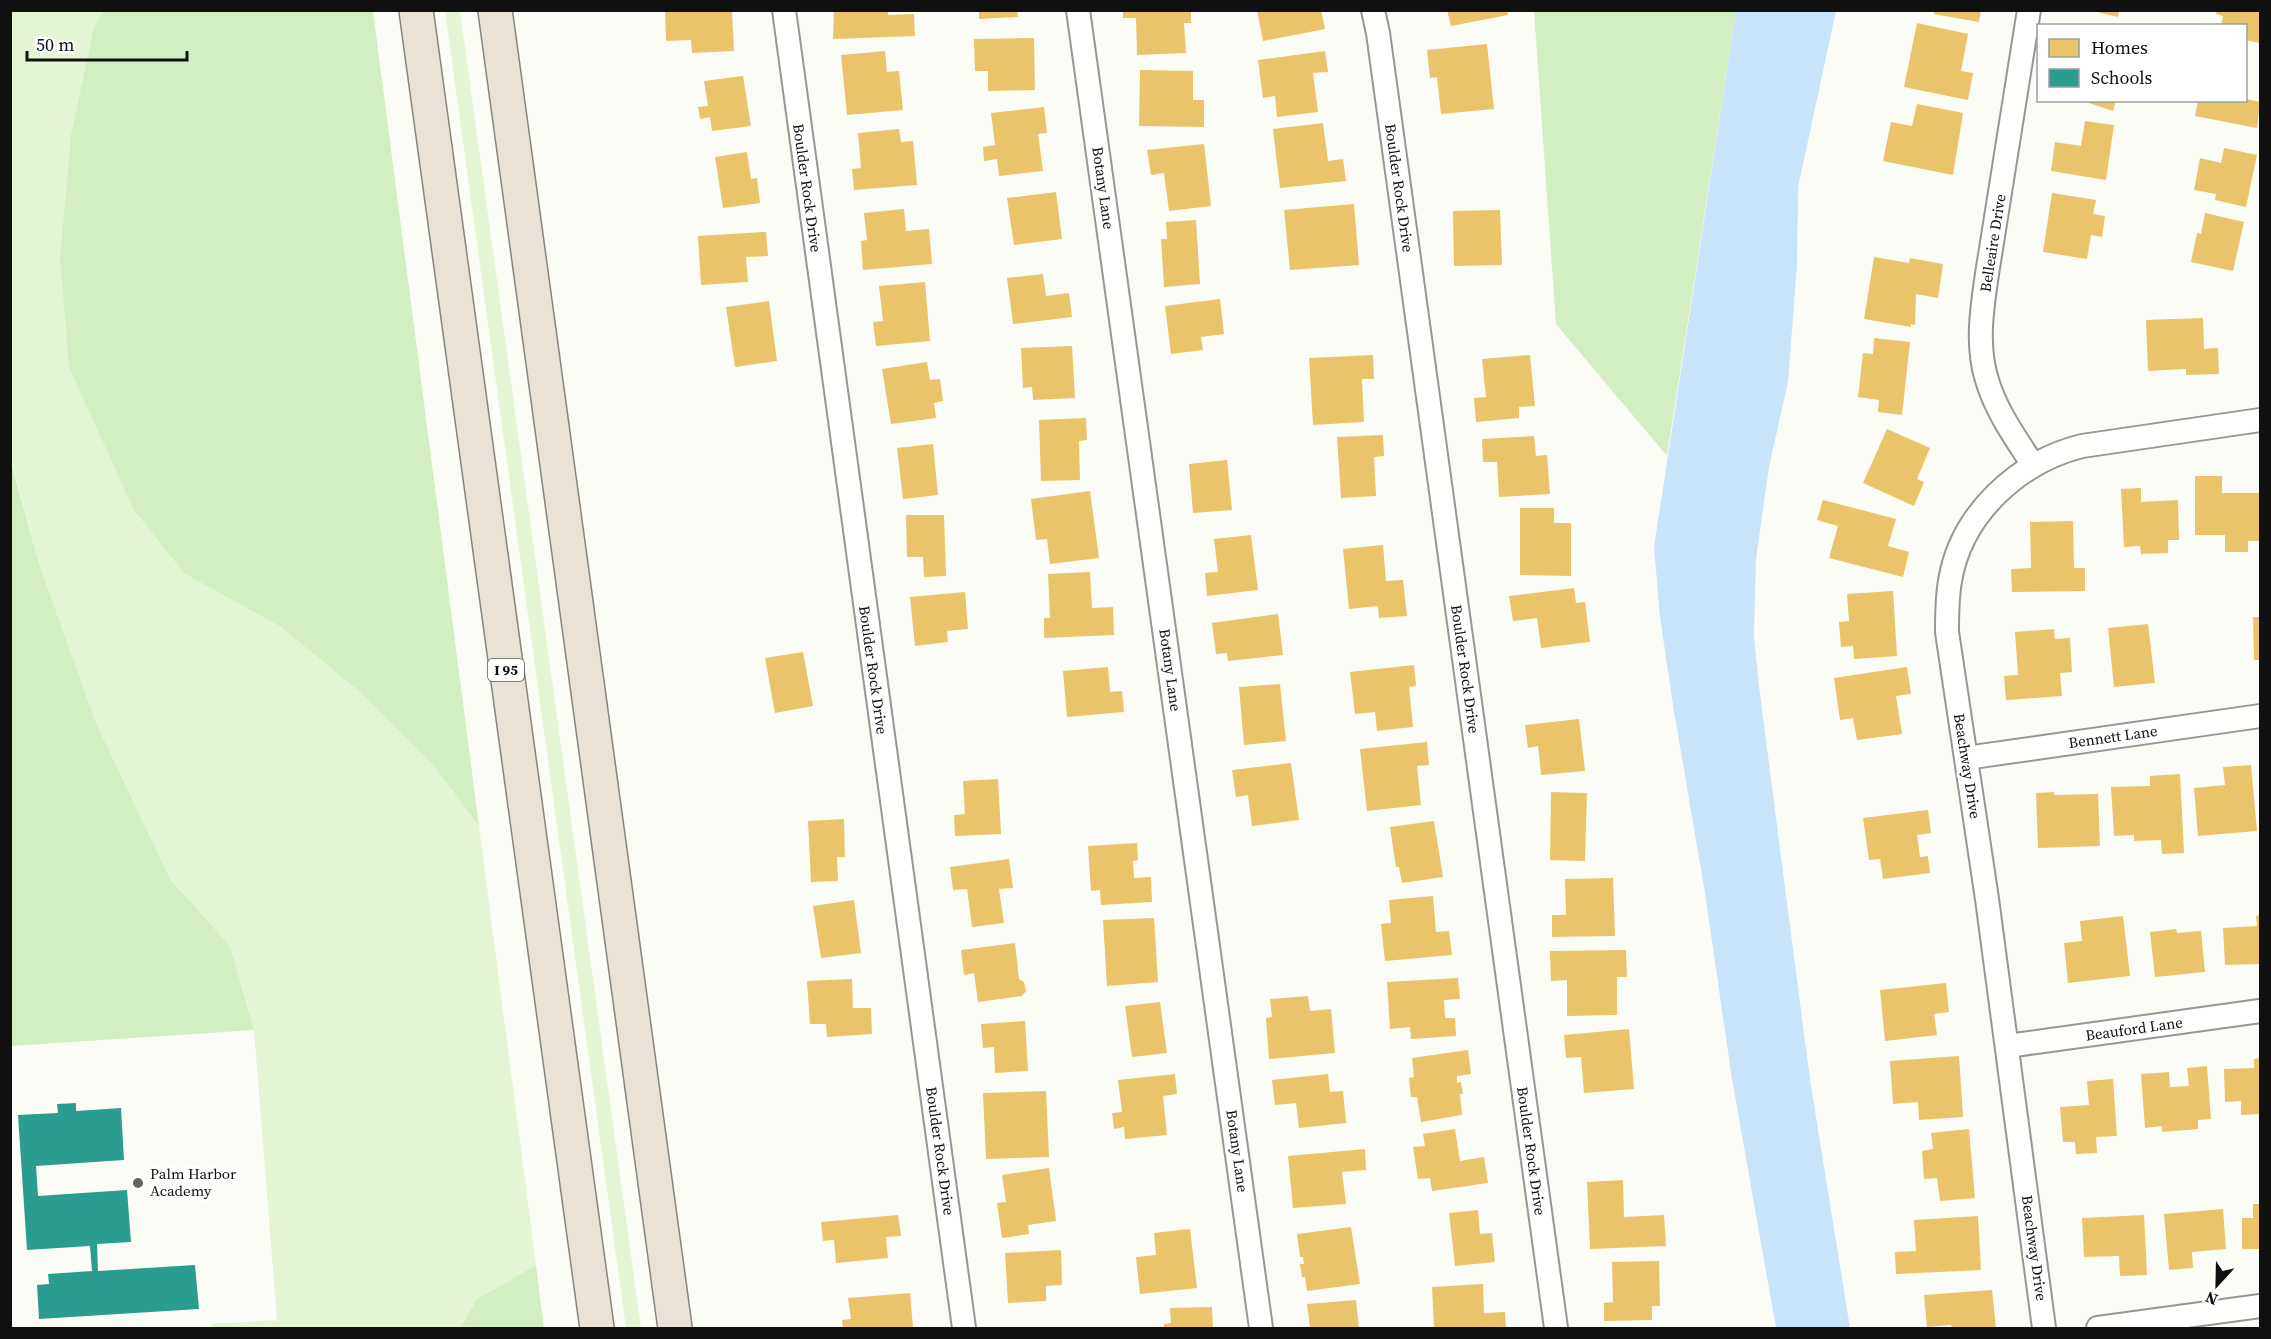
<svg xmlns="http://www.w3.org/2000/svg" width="2271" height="1339" viewBox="0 0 2271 1339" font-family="'Source Serif 4',serif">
  <rect width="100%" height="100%" fill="#fcfcf6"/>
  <!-- green -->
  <g fill="#e4f5d3">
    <path d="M 10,11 L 103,11 L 94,27 L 71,134 L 60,256 L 185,574 L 281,627 L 361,693 L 434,766 L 479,826 L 536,1265 L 477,1299 L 460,1328 L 212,1328 L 211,1324 L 277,1320 L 254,1030 L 230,946 L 170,879 L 96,723 L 39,564 L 11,458 Z"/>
    <path d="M 445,11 L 460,11 L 641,1328 L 626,1328 Z"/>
  </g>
  <!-- forest -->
  <g fill="#d3eec0">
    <path d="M 103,11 L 373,11 L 479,826 L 434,766 L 361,693 L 281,627 L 185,574 L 134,510 L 69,367 L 60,256 L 71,134 L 94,27 Z"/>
    <path d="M 1534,11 L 1736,11 L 1667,456 L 1556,324 Z"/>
    <path d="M 10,458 L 39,564 L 96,723 L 170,879 L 230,946 L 254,1030 L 11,1046 Z"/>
    <path d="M 536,1265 L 544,1328 L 460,1328 L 477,1299 Z"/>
  </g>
  <!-- water -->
  <path fill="#c8e4fb" d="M 1736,11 L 1836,11 L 1798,187 L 1797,264 L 1788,382 L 1769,467 L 1756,559 L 1754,636 L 1759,686 L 1792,942 L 1811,1086 L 1850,1328 L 1776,1328 L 1732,1079 L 1705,893 L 1673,705 L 1660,617 L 1654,547 Z"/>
  <!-- homes -->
  <g fill="#e9c46a">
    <path d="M 665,10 L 732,10 L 734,51 L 692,53 L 691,40 L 666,41 Z"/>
    <path d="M 834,10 L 888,10 L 888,15 L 914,14 L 915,36 L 833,39 Z"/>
    <path d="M 979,10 L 1017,10 L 1018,17 L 979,19 Z"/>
    <path d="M 1123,10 L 1191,10 L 1191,23 L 1184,23 L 1186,53 L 1137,55 L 1136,18 L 1123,18 Z"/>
    <path d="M 1257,10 L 1321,10 L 1325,29 L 1263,41 Z"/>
    <path d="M 1447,10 L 1507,10 L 1508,15 L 1451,26 Z"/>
    <path d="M 1935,10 L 1981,10 L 1979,22 L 1934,14 Z"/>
    <path d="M 2089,10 L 2119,10 L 2118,17 Z"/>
    <path d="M 2217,10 L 2260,10 L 2260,43 L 2246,40 L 2246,26 L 2221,26 L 2223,16 L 2216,14 Z"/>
    <path d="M 1917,23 L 1968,34 L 1961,71 L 1973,73 L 1968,100 L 1904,87 Z"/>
    <path d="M 1034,38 L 1035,90 L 988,91 L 988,71 L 975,71 L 974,39 Z"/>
    <path d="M 1487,44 L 1494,109 L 1441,114 L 1437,77 L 1430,78 L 1427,50 Z"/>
    <path d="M 885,51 L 887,72 L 899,71 L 903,110 L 847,115 L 841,55 Z"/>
    <path d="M 1325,51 L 1328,72 L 1313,73 L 1318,112 L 1277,117 L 1275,96 L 1263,98 L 1258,60 Z"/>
    <path d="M 1140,70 L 1193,71 L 1193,100 L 1204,100 L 1204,127 L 1139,126 Z"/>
    <path d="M 743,76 L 751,126 L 712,131 L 710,117 L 700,119 L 698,107 L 708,106 L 704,81 Z"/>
    <path d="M 2246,99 L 2260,102 L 2257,128 L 2195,116 L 2198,100 Z"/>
    <path d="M 2080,100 L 2116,100 L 2113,111 Z"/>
    <path d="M 1917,104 L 1963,113 L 1953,175 L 1883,161 L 1891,122 L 1912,126 Z"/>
    <path d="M 1044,107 L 1047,133 L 1038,134 L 1043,171 L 999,176 L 997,159 L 984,161 L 983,147 L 995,145 L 991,113 Z"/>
    <path d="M 2085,121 L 2114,125 L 2106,180 L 2051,171 L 2055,142 L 2081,146 Z"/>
    <path d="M 1323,123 L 1328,161 L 1343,159 L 1346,181 L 1280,188 L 1273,129 Z"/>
    <path d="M 899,129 L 901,142 L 913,141 L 917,185 L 854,190 L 852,169 L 861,168 L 858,133 Z"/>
    <path d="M 1204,144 L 1211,206 L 1169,211 L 1164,173 L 1151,175 L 1147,150 Z"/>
    <path d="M 2224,148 L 2257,155 L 2246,207 L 2215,200 L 2216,194 L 2194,190 L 2200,158 L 2221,163 Z"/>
    <path d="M 747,152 L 751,179 L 757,178 L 760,203 L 723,208 L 715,157 Z"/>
    <path d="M 1056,192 L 1062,239 L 1014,245 L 1007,198 Z"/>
    <path d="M 2052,193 L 2096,200 L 2093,214 L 2105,216 L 2102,237 L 2091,235 L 2087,259 L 2043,252 Z"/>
    <path d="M 1354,204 L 1359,265 L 1290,270 L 1284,210 Z"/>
    <path d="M 904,209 L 906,231 L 929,229 L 932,264 L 863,270 L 861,241 L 867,240 L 864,213 Z"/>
    <path d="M 1500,210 L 1502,265 L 1454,266 L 1453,211 Z"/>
    <path d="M 2205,213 L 2244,222 L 2233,271 L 2191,262 L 2197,233 L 2201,234 Z"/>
    <path d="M 1196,220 L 1200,284 L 1164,287 L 1161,239 L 1167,239 L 1166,222 Z"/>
    <path d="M 766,232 L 768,256 L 746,257 L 748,282 L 701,285 L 698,236 Z"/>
    <path d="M 1874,257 L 1909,263 L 1910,258 L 1943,264 L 1938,298 L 1916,294 L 1915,325 L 1911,324 L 1911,327 L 1864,319 Z"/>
    <path d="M 1043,274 L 1046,296 L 1069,293 L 1072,317 L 1013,324 L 1007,278 Z"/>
    <path d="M 925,282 L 930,341 L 876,346 L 873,322 L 883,321 L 879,286 Z"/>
    <path d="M 1220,299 L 1224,334 L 1201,337 L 1203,350 L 1171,354 L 1165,306 Z"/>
    <path d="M 769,301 L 777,361 L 735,367 L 726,307 Z"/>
    <path d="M 2203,318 L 2204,349 L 2218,348 L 2219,374 L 2186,375 L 2186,369 L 2148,371 L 2146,320 Z"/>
    <path d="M 1874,338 L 1910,342 L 1902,415 L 1878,412 L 1879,400 L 1858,397 L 1863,353 L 1873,354 Z"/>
    <path d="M 1072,346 L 1075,398 L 1033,400 L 1032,387 L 1023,388 L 1021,348 Z"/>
    <path d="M 1373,355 L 1374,379 L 1362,379 L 1364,422 L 1313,425 L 1309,358 Z"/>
    <path d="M 1530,355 L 1535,406 L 1519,407 L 1519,418 L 1476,422 L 1474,398 L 1486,397 L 1482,359 Z"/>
    <path d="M 927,362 L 930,380 L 940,379 L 943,401 L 934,403 L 936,418 L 891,424 L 882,369 Z"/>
    <path d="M 1086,418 L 1087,440 L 1079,441 L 1080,480 L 1041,481 L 1039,420 Z"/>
    <path d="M 1887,429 L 1930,448 L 1917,479 L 1924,482 L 1914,506 L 1863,483 Z"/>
    <path d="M 1383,435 L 1384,456 L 1374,457 L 1376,496 L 1341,498 L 1337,437 Z"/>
    <path d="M 1534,436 L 1536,456 L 1547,455 L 1550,494 L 1499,497 L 1497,462 L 1483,462 L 1482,439 Z"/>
    <path d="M 933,444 L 938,495 L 903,499 L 897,448 Z"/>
    <path d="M 1227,460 L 1232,510 L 1193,513 L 1189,464 Z"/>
    <path d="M 2195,476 L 2222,476 L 2222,493 L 2260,493 L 2260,541 L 2248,541 L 2248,552 L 2225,552 L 2225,535 L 2195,535 Z"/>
    <path d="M 2141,488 L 2141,502 L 2178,500 L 2179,540 L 2168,540 L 2168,553 L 2141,554 L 2140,546 L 2124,547 L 2121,489 Z"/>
    <path d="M 1090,491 L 1099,558 L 1050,564 L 1047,539 L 1036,540 L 1031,499 Z"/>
    <path d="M 1823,500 L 1896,519 L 1888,546 L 1909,552 L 1903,577 L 1829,558 L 1838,526 L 1817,520 Z"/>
    <path d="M 1520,508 L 1554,508 L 1554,523 L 1571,523 L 1571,576 L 1520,575 Z"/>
    <path d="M 906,515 L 944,515 L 946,576 L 924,577 L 923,557 L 907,557 Z"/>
    <path d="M 2073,521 L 2074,568 L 2085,568 L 2085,591 L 2012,592 L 2011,569 L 2031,568 L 2030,522 Z"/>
    <path d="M 1251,535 L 1258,590 L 1207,596 L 1205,573 L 1218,572 L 1214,539 Z"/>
    <path d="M 1383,545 L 1386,581 L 1403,580 L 1407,616 L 1379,618 L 1378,606 L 1349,609 L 1343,549 Z"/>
    <path d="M 1090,572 L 1092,608 L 1113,607 L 1114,635 L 1044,638 L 1044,618 L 1050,618 L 1048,574 Z"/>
    <path d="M 1574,588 L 1576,603 L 1585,602 L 1590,642 L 1541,648 L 1537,618 L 1513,621 L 1509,596 Z"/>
    <path d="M 1893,591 L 1897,656 L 1854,659 L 1853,646 L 1841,647 L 1839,622 L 1849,621 L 1847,594 Z"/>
    <path d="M 965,592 L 968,629 L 947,631 L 948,642 L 915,646 L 910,597 Z"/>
    <path d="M 1278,614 L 1283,655 L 1228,661 L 1227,653 L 1216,654 L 1212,623 Z"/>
    <path d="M 2253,617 L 2260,617 L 2260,660 L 2254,660 Z"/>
    <path d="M 2148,624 L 2155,683 L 2114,687 L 2108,628 Z"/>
    <path d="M 2054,629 L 2055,639 L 2070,638 L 2072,672 L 2060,673 L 2062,696 L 2006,700 L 2004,676 L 2018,675 L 2015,632 Z"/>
    <path d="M 803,652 L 813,706 L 775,713 L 765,658 Z"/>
    <path d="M 1414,665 L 1416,686 L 1409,687 L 1413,727 L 1377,731 L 1375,712 L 1355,714 L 1350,672 Z"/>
    <path d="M 1108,667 L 1110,692 L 1122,691 L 1124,712 L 1067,717 L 1063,671 Z"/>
    <path d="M 1907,667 L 1911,694 L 1896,696 L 1902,734 L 1857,740 L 1853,718 L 1840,720 L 1834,678 Z"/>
    <path d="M 1280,684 L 1286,741 L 1244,745 L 1239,687 Z"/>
    <path d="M 1579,719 L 1585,771 L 1541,775 L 1538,746 L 1528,748 L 1525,725 Z"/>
    <path d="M 1427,742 L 1429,765 L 1417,766 L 1421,805 L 1367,811 L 1360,749 Z"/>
    <path d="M 1291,763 L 1299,820 L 1252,826 L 1248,795 L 1236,797 L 1232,770 Z"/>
    <path d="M 2251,765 L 2257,831 L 2198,836 L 2194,788 L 2225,785 L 2223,767 Z"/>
    <path d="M 2180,774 L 2184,853 L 2162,854 L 2161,840 L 2134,841 L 2134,835 L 2114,836 L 2111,787 L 2150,786 L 2150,776 Z"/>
    <path d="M 998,779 L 1001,834 L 955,836 L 954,815 L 965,814 L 963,781 Z"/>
    <path d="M 1551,792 L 1587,793 L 1585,861 L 1550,860 Z"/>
    <path d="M 2054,792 L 2054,795 L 2098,794 L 2100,846 L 2038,848 L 2036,793 Z"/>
    <path d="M 1928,810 L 1931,833 L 1917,835 L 1920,857 L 1928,856 L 1930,873 L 1883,879 L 1880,859 L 1869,860 L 1863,818 Z"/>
    <path d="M 844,819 L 845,857 L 837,857 L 838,881 L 811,882 L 808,821 Z"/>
    <path d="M 1434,821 L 1443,877 L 1402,883 L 1399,867 L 1396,867 L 1390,827 Z"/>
    <path d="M 1137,843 L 1138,860 L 1133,861 L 1134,878 L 1151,877 L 1152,902 L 1101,905 L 1100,890 L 1091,891 L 1088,846 Z"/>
    <path d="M 1009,859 L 1013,888 L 999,889 L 1004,923 L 972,927 L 967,889 L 953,890 L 950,867 Z"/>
    <path d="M 1613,878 L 1615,936 L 1552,937 L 1552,915 L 1566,915 L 1565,879 Z"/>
    <path d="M 1433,896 L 1436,932 L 1449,931 L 1452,955 L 1385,961 L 1381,924 L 1391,923 L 1389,900 Z"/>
    <path d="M 854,900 L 861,953 L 821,958 L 813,906 Z"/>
    <path d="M 2260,915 L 2260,964 L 2225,965 L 2223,928 L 2257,926 L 2256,916 Z"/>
    <path d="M 2123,916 L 2130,976 L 2068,983 L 2064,943 L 2082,941 L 2080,921 Z"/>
    <path d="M 1154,918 L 1158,982 L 1107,986 L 1103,920 Z"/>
    <path d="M 2176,929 L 2177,933 L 2201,931 L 2205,972 L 2155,977 L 2150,932 Z"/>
    <path d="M 1015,943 L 1019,979 L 1024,982 L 1026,991 L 1022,996 L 978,1002 L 974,973 L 964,975 L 961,950 Z"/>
    <path d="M 1626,950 L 1627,977 L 1617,977 L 1617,1015 L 1567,1016 L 1567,980 L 1551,981 L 1550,951 Z"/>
    <path d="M 1458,978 L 1460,999 L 1444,1000 L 1445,1018 L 1455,1018 L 1456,1036 L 1411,1039 L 1410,1027 L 1390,1029 L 1387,982 Z"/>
    <path d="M 852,979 L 853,1008 L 871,1008 L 872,1034 L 827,1037 L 826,1024 L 810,1024 L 807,981 Z"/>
    <path d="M 1946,983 L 1949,1012 L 1934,1014 L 1937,1035 L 1885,1041 L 1880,990 Z"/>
    <path d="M 1308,996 L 1310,1011 L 1331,1009 L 1335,1053 L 1269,1059 L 1266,1018 L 1272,1017 L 1270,999 Z"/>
    <path d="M 1160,1002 L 1167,1053 L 1132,1057 L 1125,1006 Z"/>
    <path d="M 1025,1021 L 1028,1071 L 995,1073 L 994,1047 L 983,1048 L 981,1024 Z"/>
    <path d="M 1629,1029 L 1634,1089 L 1584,1093 L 1581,1057 L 1566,1058 L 1564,1035 Z"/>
    <path d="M 1468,1050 L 1471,1074 L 1457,1076 L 1457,1083 L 1461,1082 L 1463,1094 L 1460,1094 L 1462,1115 L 1421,1122 L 1417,1097 L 1411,1097 L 1409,1078 L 1414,1077 L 1412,1058 Z"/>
    <path d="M 1959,1056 L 1963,1117 L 1919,1120 L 1918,1102 L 1893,1104 L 1890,1061 Z"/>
    <path d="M 2260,1058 L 2260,1114 L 2241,1115 L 2241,1101 L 2225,1102 L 2224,1069 L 2254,1068 L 2254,1059 Z"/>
    <path d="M 2207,1066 L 2211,1119 L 2198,1120 L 2198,1129 L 2162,1132 L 2162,1126 L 2145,1128 L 2141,1074 L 2169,1072 L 2170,1087 L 2189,1086 L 2187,1068 Z"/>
    <path d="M 1175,1074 L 1177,1094 L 1163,1096 L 1167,1135 L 1125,1139 L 1124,1127 L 1114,1129 L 1112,1113 L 1122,1112 L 1118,1080 Z"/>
    <path d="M 1328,1074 L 1330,1092 L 1343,1091 L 1346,1123 L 1299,1128 L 1296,1103 L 1275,1105 L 1272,1080 Z"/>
    <path d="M 2113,1079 L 2117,1136 L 2096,1137 L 2097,1153 L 2076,1154 L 2075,1142 L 2063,1142 L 2060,1107 L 2089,1105 L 2087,1081 Z"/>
    <path d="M 1046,1091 L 1049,1157 L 986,1159 L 983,1093 Z"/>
    <path d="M 1455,1129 L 1460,1161 L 1484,1157 L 1488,1183 L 1432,1191 L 1430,1178 L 1418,1179 L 1413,1147 L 1425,1146 L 1423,1134 Z"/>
    <path d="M 1969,1129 L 1975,1198 L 1940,1201 L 1937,1178 L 1924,1179 L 1922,1151 L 1933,1149 L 1931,1133 Z"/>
    <path d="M 1365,1149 L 1366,1170 L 1342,1172 L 1346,1204 L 1293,1208 L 1288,1156 Z"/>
    <path d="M 1049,1168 L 1056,1221 L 1028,1225 L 1029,1234 L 1002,1238 L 997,1203 L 1006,1202 L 1002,1175 Z"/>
    <path d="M 1623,1180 L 1624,1217 L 1664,1215 L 1666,1246 L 1590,1249 L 1587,1182 Z"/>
    <path d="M 2253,1204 L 2260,1204 L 2260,1249 L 2242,1249 L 2242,1218 L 2253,1218 Z"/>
    <path d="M 2223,1209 L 2226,1249 L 2192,1252 L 2193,1268 L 2169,1270 L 2164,1214 Z"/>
    <path d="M 1478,1210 L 1480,1234 L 1492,1233 L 1495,1262 L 1455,1266 L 1449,1213 Z"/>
    <path d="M 898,1215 L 901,1236 L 886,1237 L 888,1258 L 836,1263 L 834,1240 L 823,1241 L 821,1222 Z"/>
    <path d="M 2144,1215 L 2147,1275 L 2120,1276 L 2119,1256 L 2084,1257 L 2082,1218 Z"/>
    <path d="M 1978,1216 L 1981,1270 L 1896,1274 L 1895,1252 L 1916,1251 L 1914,1220 Z"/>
    <path d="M 1351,1227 L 1360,1284 L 1307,1291 L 1305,1277 L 1302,1277 L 1300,1264 L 1304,1264 L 1303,1257 L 1300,1257 L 1297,1234 Z"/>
    <path d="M 1190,1229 L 1197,1288 L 1140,1294 L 1136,1257 L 1156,1255 L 1154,1233 Z"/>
    <path d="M 1061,1250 L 1062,1285 L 1046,1286 L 1046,1301 L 1008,1303 L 1005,1253 Z"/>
    <path d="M 1659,1261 L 1660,1306 L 1652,1306 L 1652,1320 L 1604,1321 L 1604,1303 L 1613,1302 L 1612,1262 Z"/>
    <path d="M 1483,1284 L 1484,1313 L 1505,1312 L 1506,1328 L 1434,1328 L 1432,1287 Z"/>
    <path d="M 1992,1290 L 1996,1328 L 1952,1328 L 1951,1325 L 1927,1327 L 1924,1295 Z"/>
    <path d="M 910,1293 L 913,1328 L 843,1328 L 842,1320 L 851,1319 L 848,1298 Z"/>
    <path d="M 1356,1300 L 1359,1328 L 1310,1328 L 1307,1304 Z"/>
    <path d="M 1212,1307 L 1213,1328 L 1164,1328 L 1164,1324 L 1171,1323 L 1170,1308 Z"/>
  </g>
  <!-- schools -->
  <path fill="#2a9d8f" d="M 76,1103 L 76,1111 L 121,1108 L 124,1160 L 36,1166 L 38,1196 L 127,1190 L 131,1242 L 97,1244 L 98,1271 L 195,1265 L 199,1309 L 39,1319 L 37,1285 L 49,1284 L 48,1274 L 92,1271 L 90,1246 L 27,1250 L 18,1115 L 58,1113 L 57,1104 Z"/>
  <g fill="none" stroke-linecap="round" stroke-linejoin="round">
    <!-- street casing -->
    <g stroke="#969694" stroke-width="26">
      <g id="street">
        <path d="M 784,10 L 964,1328"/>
        <path d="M 1078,10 L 1261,1328"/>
        <path d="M 1373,10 L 1378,33 L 1556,1328"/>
        <path d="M 2029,10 L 1987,274 C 1982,308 1976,346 1987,380 C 1996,411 2015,437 2033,465"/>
        <path d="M 1966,758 L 2260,716"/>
        <path d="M 2007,1046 L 2260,1011"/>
        <path d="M 2044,1328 L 1987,899 L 1947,632 C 1947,615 1947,598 1950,581 C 1961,514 2018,462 2082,446 L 2260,420"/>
        <path d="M 2098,1328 L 2260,1306"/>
      </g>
    </g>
    <!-- highway casing -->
    <g stroke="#848481" stroke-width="36">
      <g id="highway">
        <path d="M 416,10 L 597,1328"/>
        <path d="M 495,10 L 675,1328"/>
      </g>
    </g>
    <!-- street -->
    <use href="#street" stroke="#fffffe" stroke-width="22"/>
    <!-- highway -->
    <use href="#highway" stroke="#ebe2d6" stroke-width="33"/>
  </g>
  <!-- markers -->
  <circle fill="#636360" stroke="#fff" stroke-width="2" cx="138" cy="1183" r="6"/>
  <g text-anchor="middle" stroke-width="6" stroke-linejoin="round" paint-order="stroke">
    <!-- shield labels -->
    <rect fill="#fff" stroke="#585858" stroke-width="1.5" x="488" y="659" width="36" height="22" rx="4.5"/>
    <g font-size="14" font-weight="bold" fill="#101010">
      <text x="506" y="675">I 95</text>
    </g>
    <!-- street labels -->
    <g font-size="15" fill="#101010" stroke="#fff">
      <text transform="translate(807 188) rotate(82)" y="5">Boulder Rock Drive</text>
      <text transform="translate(1103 188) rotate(82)" y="5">Botany Lane</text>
      <text transform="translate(1399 188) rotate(82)" y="5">Boulder Rock Drive</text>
      <text transform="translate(1993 243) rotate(-81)" y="5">Belleaire Drive</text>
      <text transform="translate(1465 669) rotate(82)" y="5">Boulder Rock Drive</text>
      <text transform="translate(873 670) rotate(82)" y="5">Boulder Rock Drive</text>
      <text transform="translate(1170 670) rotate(82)" y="5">Botany Lane</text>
      <text transform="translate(2113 737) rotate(-8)" y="5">Bennett Lane</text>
      <text transform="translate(1967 766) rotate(81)" y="5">Beachway Drive</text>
      <text transform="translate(2134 1029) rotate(-8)" y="5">Beauford Lane</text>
      <text transform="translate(940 1151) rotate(82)" y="5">Boulder Rock Drive</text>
      <text transform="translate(1237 1151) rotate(82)" y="5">Botany Lane</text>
      <text transform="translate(1531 1151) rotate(82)" y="5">Boulder Rock Drive</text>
      <text transform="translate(2034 1248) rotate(82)" y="5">Beachway Drive</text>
    </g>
    <!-- poi labels -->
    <g font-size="15" fill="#101010" stroke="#fff" text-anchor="start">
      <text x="150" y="1179">Palm Harbor<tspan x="150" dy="17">Academy</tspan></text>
    </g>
  </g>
  <!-- border -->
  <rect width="2271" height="1339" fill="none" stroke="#101010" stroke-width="24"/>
  <!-- legend -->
  <rect x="2037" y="24" width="210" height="78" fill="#ffffff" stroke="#9f9f9f" stroke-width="1.5"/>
  <rect x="2049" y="39" width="30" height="18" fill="#e9c46a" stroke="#9f9f9f" stroke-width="1.5"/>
  <text x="2091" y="54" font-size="18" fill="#101010">Homes</text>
  <rect x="2049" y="69" width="30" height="18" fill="#2a9d8f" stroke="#9f9f9f" stroke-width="1.5"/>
  <text x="2091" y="84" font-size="18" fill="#101010">Schools</text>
  <!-- north arrow -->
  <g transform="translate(2217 1285) rotate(202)" stroke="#ffffff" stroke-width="4.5" paint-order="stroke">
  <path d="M0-4.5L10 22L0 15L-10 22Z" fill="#101010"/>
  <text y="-9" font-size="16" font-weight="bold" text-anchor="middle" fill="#101010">N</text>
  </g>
  <!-- scale -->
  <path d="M27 51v9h160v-9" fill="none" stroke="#101010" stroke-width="3"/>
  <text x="36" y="51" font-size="18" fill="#101010" stroke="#ffffff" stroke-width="4.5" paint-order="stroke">50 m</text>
</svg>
